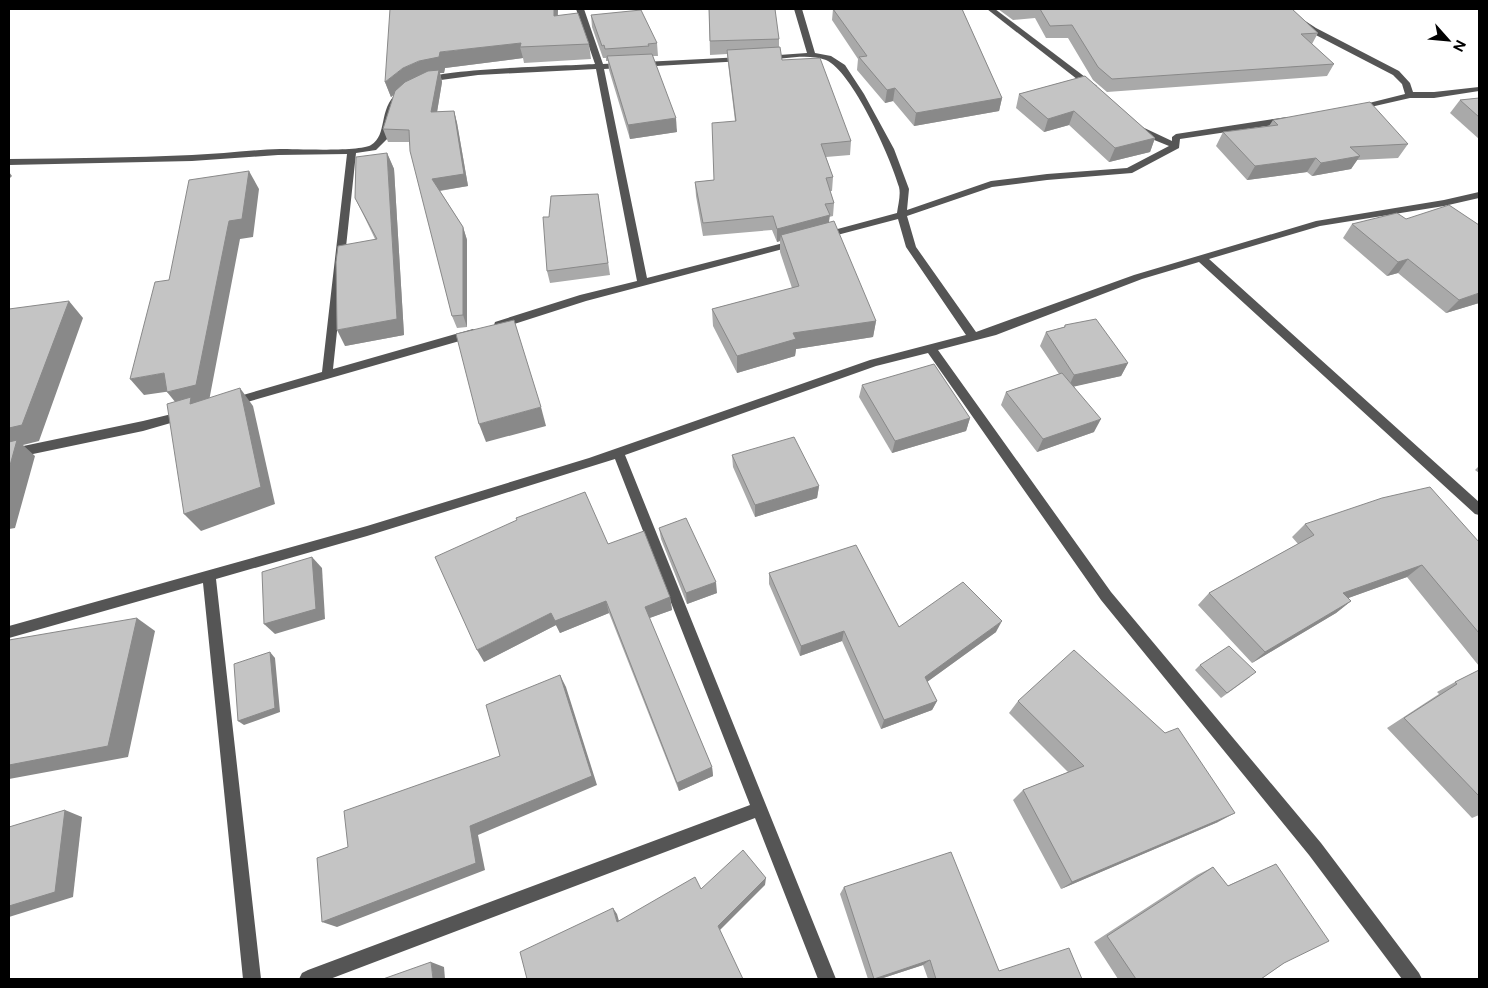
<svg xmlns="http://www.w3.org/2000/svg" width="1488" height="988" viewBox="0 0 1488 988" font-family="'Public Sans',sans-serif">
  <rect width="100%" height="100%" fill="#fff"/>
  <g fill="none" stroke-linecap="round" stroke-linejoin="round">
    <!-- minor -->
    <g fill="#555" fill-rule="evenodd">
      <path d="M 576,9 L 584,9 L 603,64 L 743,57 L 747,59 L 743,61 L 604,69 L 647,278 L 795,240 L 800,243 L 798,245 L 586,301 L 499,329 L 494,325 L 495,322 L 580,295 L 637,281 L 596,69 L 478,75 L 426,82 L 422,80 C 438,68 567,66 595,64 Z"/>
      <path d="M 794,9 L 802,9 L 815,53 L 831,56 L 845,65 L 864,94 L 894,149 L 909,189 L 907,210 L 991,181 L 1047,174 L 1127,168 L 1169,146 L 1142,135 L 1134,128 L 1138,125 L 1172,141 L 1172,137 L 1176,134 L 1287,117 L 1291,120 L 1287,123 L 1180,139 L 1179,148 L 1132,173 L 1047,180 L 992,187 L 907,216 L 916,247 L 976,332 L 1134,275 L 1316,221 L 1444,200 L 1479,192 L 1479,198 L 1444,206 L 1320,226 L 1209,259 L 1479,502 L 1479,515 L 1475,514 L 1199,262 L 1142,279 L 996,335 L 938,350 L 1111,592 L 1321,843 L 1419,973 L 1422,979 L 1402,979 L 1309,855 L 1101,600 L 928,353 L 876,366 L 625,455 L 836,979 L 818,979 L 755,818 L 330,979 L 299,979 L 302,973 L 308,970 L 750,805 L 615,459 L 367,536 L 216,579 L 261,979 L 243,979 L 203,583 L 9,638 L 9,626 L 367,526 L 589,458 L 870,360 L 966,335 L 906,247 L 898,219 L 822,239 L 817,236 L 819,234 L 897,213 C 898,205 901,195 899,187 C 891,158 852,71 826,60 C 808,53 783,59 765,60 L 761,58 L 765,56 L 807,53 Z"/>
      <path d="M 987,9 L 995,9 L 1097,86 L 1097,90 L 1091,90 Z"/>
      <path d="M 1278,9 L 1287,9 L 1316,28 L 1399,71 L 1410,83 L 1413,92 L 1434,92 L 1479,87 L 1479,91 L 1434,98 L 1410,98 L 1353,111 L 1353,107 L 1405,94 L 1402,84 L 1393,75 L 1310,32 Z"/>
      <path d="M 397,93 L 404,95 L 398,100 L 392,112 L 388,138 L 376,150 L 356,153 L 333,369 L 473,329 L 478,333 L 477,336 L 230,407 L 224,403 L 226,400 L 322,372 L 347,154 L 278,155 L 192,161 L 9,165 L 9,159 C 70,158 131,158 192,155 C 221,154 250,150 280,149 C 296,149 360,152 371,145 C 388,135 378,109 397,93 Z"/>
      <path d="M 184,411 L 190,415 L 188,418 L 143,431 L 9,459 L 9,449 L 143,421 Z"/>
    </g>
  </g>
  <!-- wall -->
  <g fill="#a9a9a9">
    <path d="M 709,9 L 779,39 L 779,47 L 782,60 L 851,141 L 850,155 L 826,157 L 833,177 L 832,191 L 830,191 L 834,203 L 833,216 L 829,217 L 829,222 L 876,321 L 873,337 L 796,349 L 795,356 L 737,373 L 713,326 L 712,309 L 792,288 L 780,252 L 780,241 L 777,242 L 772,230 L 703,236 L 696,196 L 695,182 L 714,180 L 735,121 L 728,63 L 727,54 L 710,55 Z"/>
    <path d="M 833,9 L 962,9 L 1002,98 L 999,111 L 914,126 L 893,101 L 885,103 L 857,70 L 858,59 L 832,20 Z"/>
    <path d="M 998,9 L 1292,9 L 1318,33 L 1312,44 L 1334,64 L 1327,76 L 1107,92 L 1093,80 L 1068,38 L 1046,38 L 1035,18 L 1013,20 Z"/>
    <path d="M 558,10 L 558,16 L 589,44 L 591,59 L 524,63 L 523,58 L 445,68 L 444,73 L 440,73 L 442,82 L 437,112 L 454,111 L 457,123 L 468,186 L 440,191 L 463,227 L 467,240 L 467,327 L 457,328 L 452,316 L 409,142 L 388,142 L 383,129 L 394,94 L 391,97 L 385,82 Z"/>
    <path d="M 591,15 L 657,43 L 658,56 L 653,56 L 677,132 L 630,139 L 609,70 L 608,61 L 606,61 L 606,58 L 603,58 L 592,27 Z"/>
    <path d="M 1085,76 L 1155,138 L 1150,152 L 1109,162 L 1069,125 L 1044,132 L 1016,108 L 1019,94 Z"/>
    <path d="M 1479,98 L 1479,139 L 1450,113 L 1460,100 Z"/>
    <path d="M 1273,120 L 1408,144 L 1398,158 L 1357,160 L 1351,169 L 1312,176 L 1307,172 L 1247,180 L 1216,146 L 1223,132 L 1269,126 Z"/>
    <path d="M 387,153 L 394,169 L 404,335 L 345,346 L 375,239 L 363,214 L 355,198 Z"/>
    <path d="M 598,194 L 610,275 L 550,283 L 547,271 L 549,217 Z"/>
    <path d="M 1352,224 L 1479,303 L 1446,313 L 1398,273 L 1387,276 L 1343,238 Z"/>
    <path d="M 1065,325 L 1128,363 L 1121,376 L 1074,386 L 1094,432 L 1037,452 L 1001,405 L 1006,392 L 1059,374 L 1040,346 L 1046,332 L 1064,327 Z"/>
    <path d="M 862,385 L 970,418 L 966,431 L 892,453 L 859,397 Z"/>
    <path d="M 732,455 L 819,486 L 817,498 L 755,517 L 733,467 Z"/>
    <path d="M 1479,466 L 1479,473 L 1475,470 Z"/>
    <path d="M 1305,524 L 1479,542 L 1479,666 L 1407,577 L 1348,598 L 1351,601 L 1336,613 L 1252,663 L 1198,605 L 1209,593 L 1298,544 L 1292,537 Z"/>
    <path d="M 659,528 L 717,593 L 687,604 L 661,539 Z"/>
    <path d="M 608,544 L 670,597 L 672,610 L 649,618 L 712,767 L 713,776 L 679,791 L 609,613 L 560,633 L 556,625 L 484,662 Z"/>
    <path d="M 769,573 L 899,627 L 996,632 L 927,682 L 937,701 L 932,710 L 881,729 L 842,641 L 800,656 L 769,584 Z"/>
    <path d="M 1200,665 L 1250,677 L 1221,698 L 1195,670 Z"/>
    <path d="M 1479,671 L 1479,815 L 1472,818 L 1387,728 L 1439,694 L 1437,692 L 1455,682 Z"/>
    <path d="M 1018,701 L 1165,733 L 1218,822 L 1061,889 L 1013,800 L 1023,790 L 1068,772 L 1009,713 Z"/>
    <path d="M 1276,864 L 1284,963 L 1261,979 L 1118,979 L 1094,942 L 1197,875 L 1213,867 L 1227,886 Z"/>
    <path d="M 844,887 L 999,971 L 1082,979 L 928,979 L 923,965 L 880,979 L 868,979 L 840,894 Z"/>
  </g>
  <!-- shaded-wall -->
  <g fill="#898989">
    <path d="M 554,9 L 558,9 L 558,10 L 556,31 L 554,16 Z"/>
    <path d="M 521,43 L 520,47 L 523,58 L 445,68 L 444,73 L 440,73 L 442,82 L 435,124 L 408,83 L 391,97 L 385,82 L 403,68 L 440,52 Z"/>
    <path d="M 895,88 L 893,101 L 885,103 L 887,90 Z"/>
    <path d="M 1002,98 L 999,111 L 914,126 L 916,113 Z"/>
    <path d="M 454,111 L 457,123 L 468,186 L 437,191 L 432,179 Z"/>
    <path d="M 1074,111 L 1069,125 L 1044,132 L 1048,119 Z"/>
    <path d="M 676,118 L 677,132 L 630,139 L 628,125 Z"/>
    <path d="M 1155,138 L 1150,152 L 1109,162 L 1115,148 Z"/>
    <path d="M 387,153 L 394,169 L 404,335 L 345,346 L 337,330 L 397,319 Z"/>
    <path d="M 1360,156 L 1351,169 L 1312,176 L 1321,163 Z"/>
    <path d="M 1316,158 L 1307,172 L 1247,180 L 1255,166 Z"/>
    <path d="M 249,171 L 259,189 L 253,237 L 240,239 L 209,401 L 181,409 L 167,392 L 172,391 L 144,395 L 130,379 L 164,373 L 229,221 Z"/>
    <path d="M 9,172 L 12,176 L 9,179 Z"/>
    <path d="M 830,215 L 828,229 L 781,235 L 780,241 L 777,242 L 777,229 Z"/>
    <path d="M 463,227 L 467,240 L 467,327 L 463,315 Z"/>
    <path d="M 1408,259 L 1398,273 L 1387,276 L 1398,262 Z"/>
    <path d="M 1479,293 L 1479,303 L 1446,313 L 1459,300 Z"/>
    <path d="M 69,301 L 83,318 L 39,441 L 23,445 L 35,456 L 15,528 L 9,529 L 9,428 Z"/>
    <path d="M 876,321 L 873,337 L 796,349 L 795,356 L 737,373 L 737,356 L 793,333 Z"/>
    <path d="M 1128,363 L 1121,376 L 1068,388 L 1074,375 Z"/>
    <path d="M 240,388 L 253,406 L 275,504 L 201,531 L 184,514 Z"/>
    <path d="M 541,407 L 546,426 L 486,442 L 479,424 Z"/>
    <path d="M 970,418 L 966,431 L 892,453 L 895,441 Z"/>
    <path d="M 1101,419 L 1094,432 L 1037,452 L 1043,439 Z"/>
    <path d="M 819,486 L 817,498 L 755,517 L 755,505 Z"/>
    <path d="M 312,557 L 322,568 L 325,619 L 275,634 L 264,624 Z"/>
    <path d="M 1422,565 L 1407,577 L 1329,605 L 1343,593 Z"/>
    <path d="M 716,582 L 717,593 L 687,604 L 686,593 Z"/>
    <path d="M 670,597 L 672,610 L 647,619 L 645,607 Z"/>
    <path d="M 606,601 L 609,613 L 560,633 L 556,625 L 484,662 L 477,650 L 551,613 Z"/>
    <path d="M 1351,601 L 1336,613 L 1252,663 L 1265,652 Z"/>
    <path d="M 137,618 L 155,631 L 128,757 L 9,779 L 9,765 Z"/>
    <path d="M 1002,621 L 996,632 L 920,687 L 925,677 Z"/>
    <path d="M 844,631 L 842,641 L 800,656 L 801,646 Z"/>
    <path d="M 270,652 L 275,658 L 280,712 L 244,725 L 238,721 Z"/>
    <path d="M 560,675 L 566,687 L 597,785 L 478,835 L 485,870 L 337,927 L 322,922 L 470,826 Z"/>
    <path d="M 937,701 L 932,710 L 881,729 L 884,720 Z"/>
    <path d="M 712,767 L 713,776 L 679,791 L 677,783 Z"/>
    <path d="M 65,810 L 82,817 L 73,897 L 9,917 L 9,906 Z"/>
    <path d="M 1235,813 L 1218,822 L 1061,889 L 1072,882 Z"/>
    <path d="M 766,878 L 765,885 L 719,931 L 718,926 Z"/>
    <path d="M 613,908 L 617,914 L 621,928 L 617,922 Z"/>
    <path d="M 930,960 L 923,965 L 880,979 L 874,979 Z"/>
    <path d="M 431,962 L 444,967 L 445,979 L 433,979 Z"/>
  </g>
  <!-- building -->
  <g fill="#c4c4c4" stroke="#898989">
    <path d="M 390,9 L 554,9 L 554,16 L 578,13 L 589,44 L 520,47 L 521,43 L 440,52 L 439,57 L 419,61 L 403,68 L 385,82 Z"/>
    <path d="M 709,9 L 775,9 L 779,39 L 710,41 Z"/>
    <path d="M 833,9 L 962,9 L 1002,98 L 916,113 L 895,88 L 887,90 L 859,57 L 867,56 Z"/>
    <path d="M 1040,9 L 1292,9 L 1318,33 L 1301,34 L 1334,64 L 1112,79 L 1098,67 L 1072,25 L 1050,26 Z"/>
    <path d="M 641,10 L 657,43 L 648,44 L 649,46 L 605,49 L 604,45 L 602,46 L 591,15 Z"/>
    <path d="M 780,47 L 782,60 L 820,58 L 851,141 L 821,144 L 833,177 L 826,178 L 834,203 L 825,204 L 830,215 L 777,229 L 773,216 L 703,223 L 695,182 L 714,180 L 712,123 L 736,121 L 727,50 Z"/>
    <path d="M 652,54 L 676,118 L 628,125 L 607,56 Z"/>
    <path d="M 439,70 L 431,112 L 454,111 L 464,174 L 432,179 L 463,227 L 463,315 L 452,316 L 410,151 L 409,130 L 383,129 L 395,91 L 405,82 L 428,71 Z"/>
    <path d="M 1085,76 L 1155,138 L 1115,148 L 1074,111 L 1048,119 L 1019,94 Z"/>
    <path d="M 1479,98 L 1479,117 L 1460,100 Z"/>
    <path d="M 1370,102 L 1408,144 L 1350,147 L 1360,156 L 1321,163 L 1316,158 L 1255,166 L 1223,132 L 1278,125 L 1273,120 Z"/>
    <path d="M 387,153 L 397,319 L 337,330 L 336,262 L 338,246 L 377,239 L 355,198 L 356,157 Z"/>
    <path d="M 249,171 L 242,219 L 229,221 L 196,385 L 167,392 L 164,373 L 130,379 L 155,282 L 169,280 L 189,180 Z"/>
    <path d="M 598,194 L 608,263 L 547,271 L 543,217 L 549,217 L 551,196 Z"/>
    <path d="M 1449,205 L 1479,225 L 1479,293 L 1459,300 L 1408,259 L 1398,262 L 1352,224 L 1397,213 L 1406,219 Z"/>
    <path d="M 834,221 L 876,321 L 793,333 L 796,339 L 737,356 L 712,309 L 799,286 L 781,235 Z"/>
    <path d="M 69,301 L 22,425 L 9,428 L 9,309 Z"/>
    <path d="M 1096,319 L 1128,363 L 1074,375 L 1046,332 L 1065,327 L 1065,325 Z"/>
    <path d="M 514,320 L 541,407 L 479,424 L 456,334 Z"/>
    <path d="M 934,364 L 970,418 L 895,441 L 862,385 Z"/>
    <path d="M 1062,373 L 1101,419 L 1043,439 L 1006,392 Z"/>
    <path d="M 240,388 L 261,487 L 184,514 L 167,404 L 191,397 L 190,404 Z"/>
    <path d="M 794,437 L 819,486 L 755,505 L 732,455 Z"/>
    <path d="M 17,440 L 9,469 L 9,442 Z"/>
    <path d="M 1430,487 L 1479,542 L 1479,633 L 1422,565 L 1343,593 L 1351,601 L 1265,652 L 1209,593 L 1314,535 L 1305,524 L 1382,498 Z"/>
    <path d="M 585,492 L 608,544 L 644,531 L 670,597 L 645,607 L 712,767 L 677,783 L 606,601 L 555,621 L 551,613 L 477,650 L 435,557 L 517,520 L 516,518 Z"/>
    <path d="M 686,518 L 716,582 L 686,593 L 659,528 Z"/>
    <path d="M 856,545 L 899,627 L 963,582 L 1002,621 L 925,677 L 937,701 L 884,720 L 844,631 L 801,646 L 769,573 Z"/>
    <path d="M 312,557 L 316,609 L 264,624 L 262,572 Z"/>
    <path d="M 137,618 L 108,746 L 9,765 L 9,640 Z"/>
    <path d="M 1229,646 L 1256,672 L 1227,693 L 1200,665 Z"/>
    <path d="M 1074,650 L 1165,733 L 1178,728 L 1235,813 L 1072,882 L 1023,790 L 1084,766 L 1018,701 Z"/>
    <path d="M 270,652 L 275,708 L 238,721 L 234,664 Z"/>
    <path d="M 1479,670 L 1479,796 L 1404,718 L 1457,684 L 1455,682 Z"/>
    <path d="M 560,675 L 592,776 L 470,826 L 476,863 L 322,922 L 317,858 L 348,847 L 344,811 L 500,756 L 486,705 Z"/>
    <path d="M 65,810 L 55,892 L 9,906 L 9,827 Z"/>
    <path d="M 743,850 L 766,878 L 718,926 L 743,979 L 527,979 L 520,952 L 613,908 L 617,922 L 695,877 L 701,889 Z"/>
    <path d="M 951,852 L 999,971 L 1069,948 L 1082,979 L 936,979 L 930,960 L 874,979 L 844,887 Z"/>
    <path d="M 1276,864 L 1329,941 L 1284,963 L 1261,979 L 1136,979 L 1107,936 L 1213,867 L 1228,886 Z"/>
    <path d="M 431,962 L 433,979 L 383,979 Z"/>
  </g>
  <!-- border -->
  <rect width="1488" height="988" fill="none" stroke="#000000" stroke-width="20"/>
  <!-- north arrow -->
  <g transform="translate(1448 40) rotate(117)" stroke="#ffffff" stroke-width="4" paint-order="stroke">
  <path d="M0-4L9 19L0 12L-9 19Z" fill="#000000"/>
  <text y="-8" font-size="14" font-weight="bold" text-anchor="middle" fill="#000000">N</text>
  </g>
</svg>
